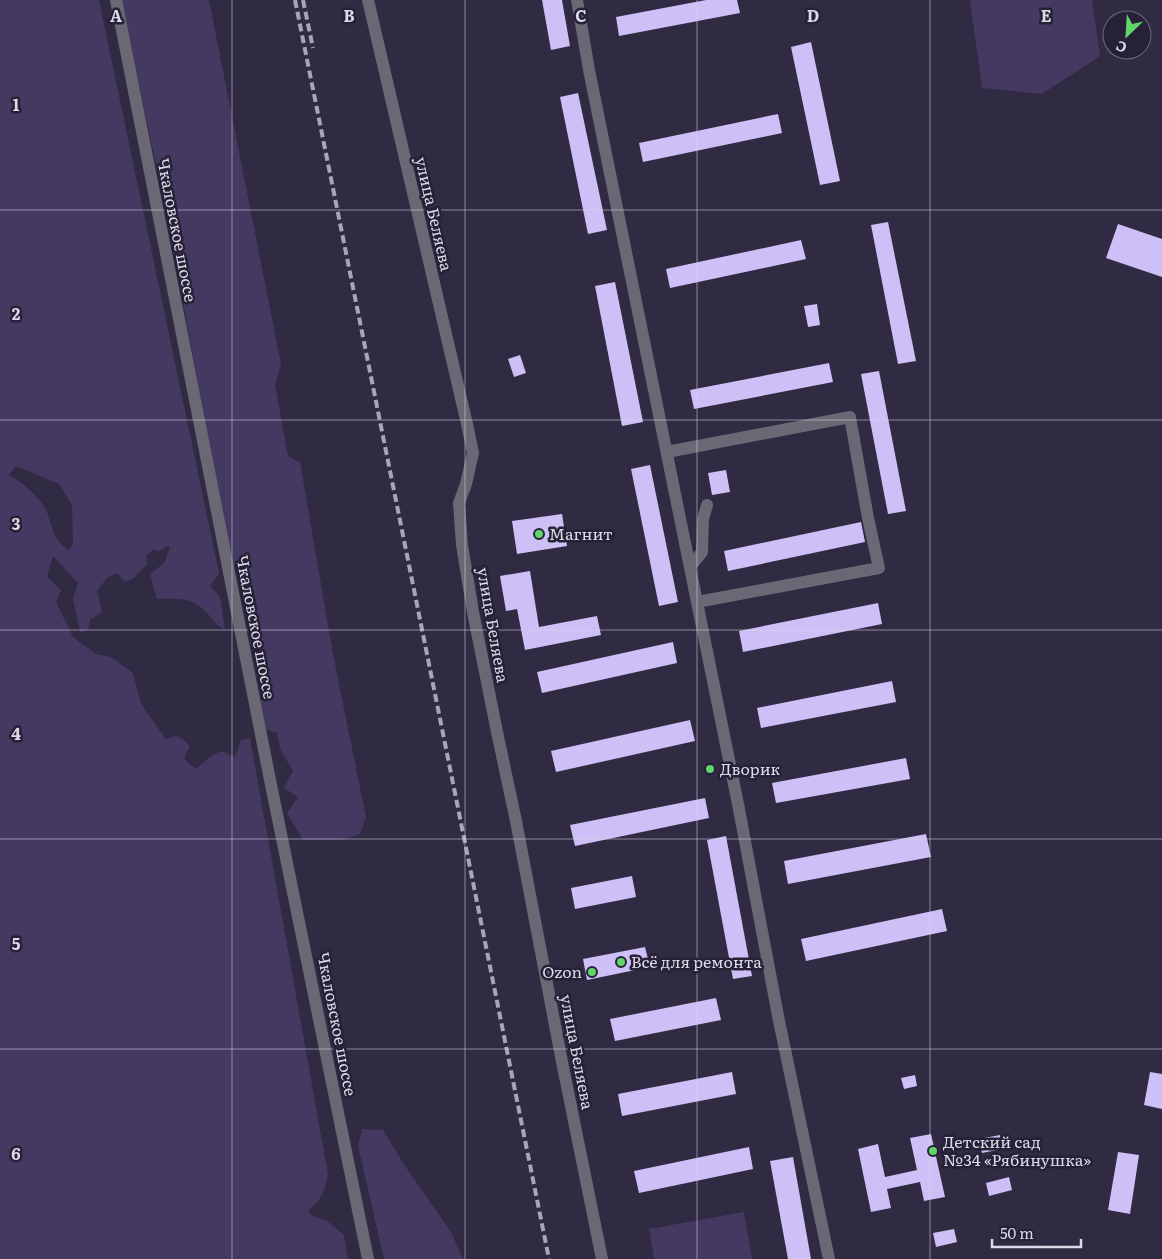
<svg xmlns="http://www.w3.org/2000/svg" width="1162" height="1259" viewBox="0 0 1162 1259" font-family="Literata,serif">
  <rect width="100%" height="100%" fill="#302a42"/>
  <!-- green -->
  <g fill="#443961" fill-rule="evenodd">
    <path d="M 0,0 L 99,0 L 219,573 L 210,586 L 220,597 L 225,630 C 213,624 214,619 205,611 C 189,596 178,599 157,599 L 150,574 L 164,563 L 170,548 L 168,546 L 159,551 L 154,549 L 146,556 L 147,564 L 134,578 L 125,582 L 117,573 L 107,578 L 97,591 L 102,612 L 90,620 L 88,630 L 80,632 L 73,599 L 78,583 L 53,556 L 47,577 L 61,590 L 56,602 L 73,637 L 96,654 L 111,657 L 133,673 L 141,704 L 166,739 C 179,733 181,737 190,746 L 184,759 L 196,769 L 212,755 L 222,751 L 235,757 L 241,740 L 250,738 L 328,1174 C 325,1192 322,1199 308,1211 L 312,1216 L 327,1221 L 344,1235 L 348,1259 L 0,1259 ZM 16,466 L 59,484 L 72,505 L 73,543 L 69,550 C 51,539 54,527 46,510 C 38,495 23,483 9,475 Z"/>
    <path d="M 121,0 L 209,0 L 281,364 L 275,385 L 288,456 L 300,462 L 333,654 L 366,817 L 360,834 L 343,840 L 303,840 L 287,813 L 298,797 L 284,788 L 293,771 L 280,749 L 277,733 L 266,729 L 261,701 L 271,693 L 266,689 L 254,665 L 262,657 L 249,620 L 247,579 L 233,563 L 215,476 L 169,226 Z"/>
    <path d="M 970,0 L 1092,0 L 1100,56 L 1042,94 L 982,88 Z"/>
    <path d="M 362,1129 L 383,1130 L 405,1166 L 451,1232 L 463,1259 L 384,1259 L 358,1146 Z"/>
    <path d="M 744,1212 L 752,1259 L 654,1259 L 649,1229 Z"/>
  </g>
  <!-- building -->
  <g fill="#ccc0f6">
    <path d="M 542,0 L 562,0 L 570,46 L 551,50 Z"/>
    <path d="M 706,0 L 737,0 L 740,13 L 619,36 L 616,17 Z"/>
    <path d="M 811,42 L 840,181 L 820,185 L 791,47 Z"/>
    <path d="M 578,93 L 607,230 L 588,234 L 560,97 Z"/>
    <path d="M 778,114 L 782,133 L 643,162 L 639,143 Z"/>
    <path d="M 888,222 L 916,361 L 898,364 L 871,225 Z"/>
    <path d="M 1118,224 L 1162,239 L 1162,277 L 1106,258 Z"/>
    <path d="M 801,240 L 806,259 L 670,288 L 666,269 Z"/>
    <path d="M 615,282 L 643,422 L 622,426 L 595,286 Z"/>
    <path d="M 817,304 L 820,325 L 808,327 L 804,306 Z"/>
    <path d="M 520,355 L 526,373 L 514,377 L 508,359 Z"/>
    <path d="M 829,363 L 833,382 L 694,409 L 690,390 Z"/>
    <path d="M 879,371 L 906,511 L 888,514 L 861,374 Z"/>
    <path d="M 650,465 L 678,602 L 659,606 L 631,469 Z"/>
    <path d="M 726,470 L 730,492 L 712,495 L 708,473 Z"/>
    <path d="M 562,514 L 567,546 L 517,554 L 512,521 Z"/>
    <path d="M 861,522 L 865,542 L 728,571 L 724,551 Z"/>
    <path d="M 530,571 L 539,627 L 597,616 L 601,635 L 525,650 L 517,609 L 506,611 L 500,576 Z"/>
    <path d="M 878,603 L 882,624 L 743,652 L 739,631 Z"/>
    <path d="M 673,642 L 677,663 L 542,693 L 537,672 Z"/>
    <path d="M 892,681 L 896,702 L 761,728 L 757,708 Z"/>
    <path d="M 690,720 L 695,741 L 556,772 L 551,751 Z"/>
    <path d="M 906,758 L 910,779 L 776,803 L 772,783 Z"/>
    <path d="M 705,798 L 709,818 L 575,846 L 570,825 Z"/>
    <path d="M 926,834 L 931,857 L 788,884 L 784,861 Z"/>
    <path d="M 726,836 L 752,976 L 733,979 L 707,840 Z"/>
    <path d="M 632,876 L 636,897 L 575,909 L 571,888 Z"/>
    <path d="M 942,909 L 947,931 L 806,961 L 801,939 Z"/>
    <path d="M 645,947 L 650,967 L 587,980 L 583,959 Z"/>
    <path d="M 716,998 L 721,1020 L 615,1041 L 610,1019 Z"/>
    <path d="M 732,1072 L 736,1094 L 622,1116 L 618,1094 Z"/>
    <path d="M 1150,1072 L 1162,1074 L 1162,1109 L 1144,1105 Z"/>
    <path d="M 915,1075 L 917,1086 L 904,1089 L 901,1078 Z"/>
    <path d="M 931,1134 L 945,1197 L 924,1201 L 920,1182 L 887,1189 L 891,1208 L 871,1212 L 858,1149 L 878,1144 L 885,1177 L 917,1170 L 910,1138 Z"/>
    <path d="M 1000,1135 L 1002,1149 L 982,1153 L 979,1139 Z"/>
    <path d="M 749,1147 L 753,1169 L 639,1193 L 634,1171 Z"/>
    <path d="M 1118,1152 L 1139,1155 L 1130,1214 L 1108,1210 Z"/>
    <path d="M 793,1157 L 811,1259 L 788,1259 L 770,1161 Z"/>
    <path d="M 1009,1177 L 1012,1190 L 989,1196 L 986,1183 Z"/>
    <path d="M 954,1229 L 957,1242 L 936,1247 L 933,1233 Z"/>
  </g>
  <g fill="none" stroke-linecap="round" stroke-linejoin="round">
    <!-- minor -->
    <g stroke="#6a6874" stroke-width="12">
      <path d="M 116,0 L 270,780 L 368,1259"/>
      <path d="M 368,0 L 467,424 L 473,453 L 466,484 L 459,503 L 462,545 L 473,612 L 497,732 L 516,821 L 562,1062 L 602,1259"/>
      <path d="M 577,0 L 589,70 L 738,804 L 779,1021 L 829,1259"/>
      <path d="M 667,452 L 850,417 L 868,518 L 879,568 L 697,602"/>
      <path d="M 690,567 L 702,552 L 703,519 L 707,505"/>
    </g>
    <!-- rail -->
    <g stroke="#a9a5b7" stroke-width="4" stroke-dasharray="8 4" stroke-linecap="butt">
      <path d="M 295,0 L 549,1259"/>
      <path d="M 303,0 L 313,48"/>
    </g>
  </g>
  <!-- grid -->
  <path fill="none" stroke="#dcd9e8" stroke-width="1" stroke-opacity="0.55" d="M 232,0 L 232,1259M 465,0 L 465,1259M 697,0 L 697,1259M 930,0 L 930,1259M 0,210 L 1162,210M 0,420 L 1162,420M 0,630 L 1162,630M 0,839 L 1162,839M 0,1049 L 1162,1049"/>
  <!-- markers -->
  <g fill="#60d56a" stroke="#262137" stroke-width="2">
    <circle cx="539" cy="534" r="5"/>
    <circle cx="710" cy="769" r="5"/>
    <circle cx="621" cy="962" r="5"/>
    <circle cx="592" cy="972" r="5"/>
    <circle cx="933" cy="1151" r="5"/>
  </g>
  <g text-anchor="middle" stroke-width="5" stroke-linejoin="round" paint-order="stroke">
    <!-- street labels -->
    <g font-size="16" fill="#dcd9e8" stroke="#262137">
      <text transform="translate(434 214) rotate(77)" y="6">улица Беляева</text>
      <text transform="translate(177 230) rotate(79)" y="6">Чкаловское шоссе</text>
      <text transform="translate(493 625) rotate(80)" y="6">улица Беляева</text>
      <text transform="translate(256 627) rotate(79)" y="6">Чкаловское шоссе</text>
      <text transform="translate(337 1024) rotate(79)" y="6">Чкаловское шоссе</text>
      <text transform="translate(577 1052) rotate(79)" y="6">улица Беляева</text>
    </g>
    <!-- poi labels -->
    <g font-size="16" fill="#dcd9e8" stroke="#262137" text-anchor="start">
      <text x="549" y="540">Магнит</text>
      <text x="720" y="775">Дворик</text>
      <text x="631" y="968">Всё для ремонта</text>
      <text x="582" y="978" text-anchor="end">Ozon</text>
      <text x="943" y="1148">Детский сад<tspan x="943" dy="18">№34 «Рябинушка»</tspan></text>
    </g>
  </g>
  <g font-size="16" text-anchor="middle" font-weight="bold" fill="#dcd9e8" stroke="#262137" stroke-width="5" stroke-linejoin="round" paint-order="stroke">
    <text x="116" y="22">A</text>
    <text x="349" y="22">B</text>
    <text x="581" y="22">C</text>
    <text x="813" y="22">D</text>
    <text x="1046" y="22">E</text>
    <text x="16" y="111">1</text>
    <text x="16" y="320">2</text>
    <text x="16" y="530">3</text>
    <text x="16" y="740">4</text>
    <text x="16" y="950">5</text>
    <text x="16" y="1160">6</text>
  </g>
  <!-- north arrow -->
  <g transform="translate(1127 35) rotate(205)"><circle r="24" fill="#262137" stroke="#6f6b7e"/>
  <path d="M0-4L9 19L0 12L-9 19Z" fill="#60d56a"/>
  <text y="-8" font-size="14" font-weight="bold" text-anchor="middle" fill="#dcd9e8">С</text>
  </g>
  <!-- scale -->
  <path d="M992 1239v8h89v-8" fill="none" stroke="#dcd9e8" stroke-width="2.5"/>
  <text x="1000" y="1239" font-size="15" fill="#dcd9e8" stroke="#262137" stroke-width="4" paint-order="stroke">50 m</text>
</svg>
